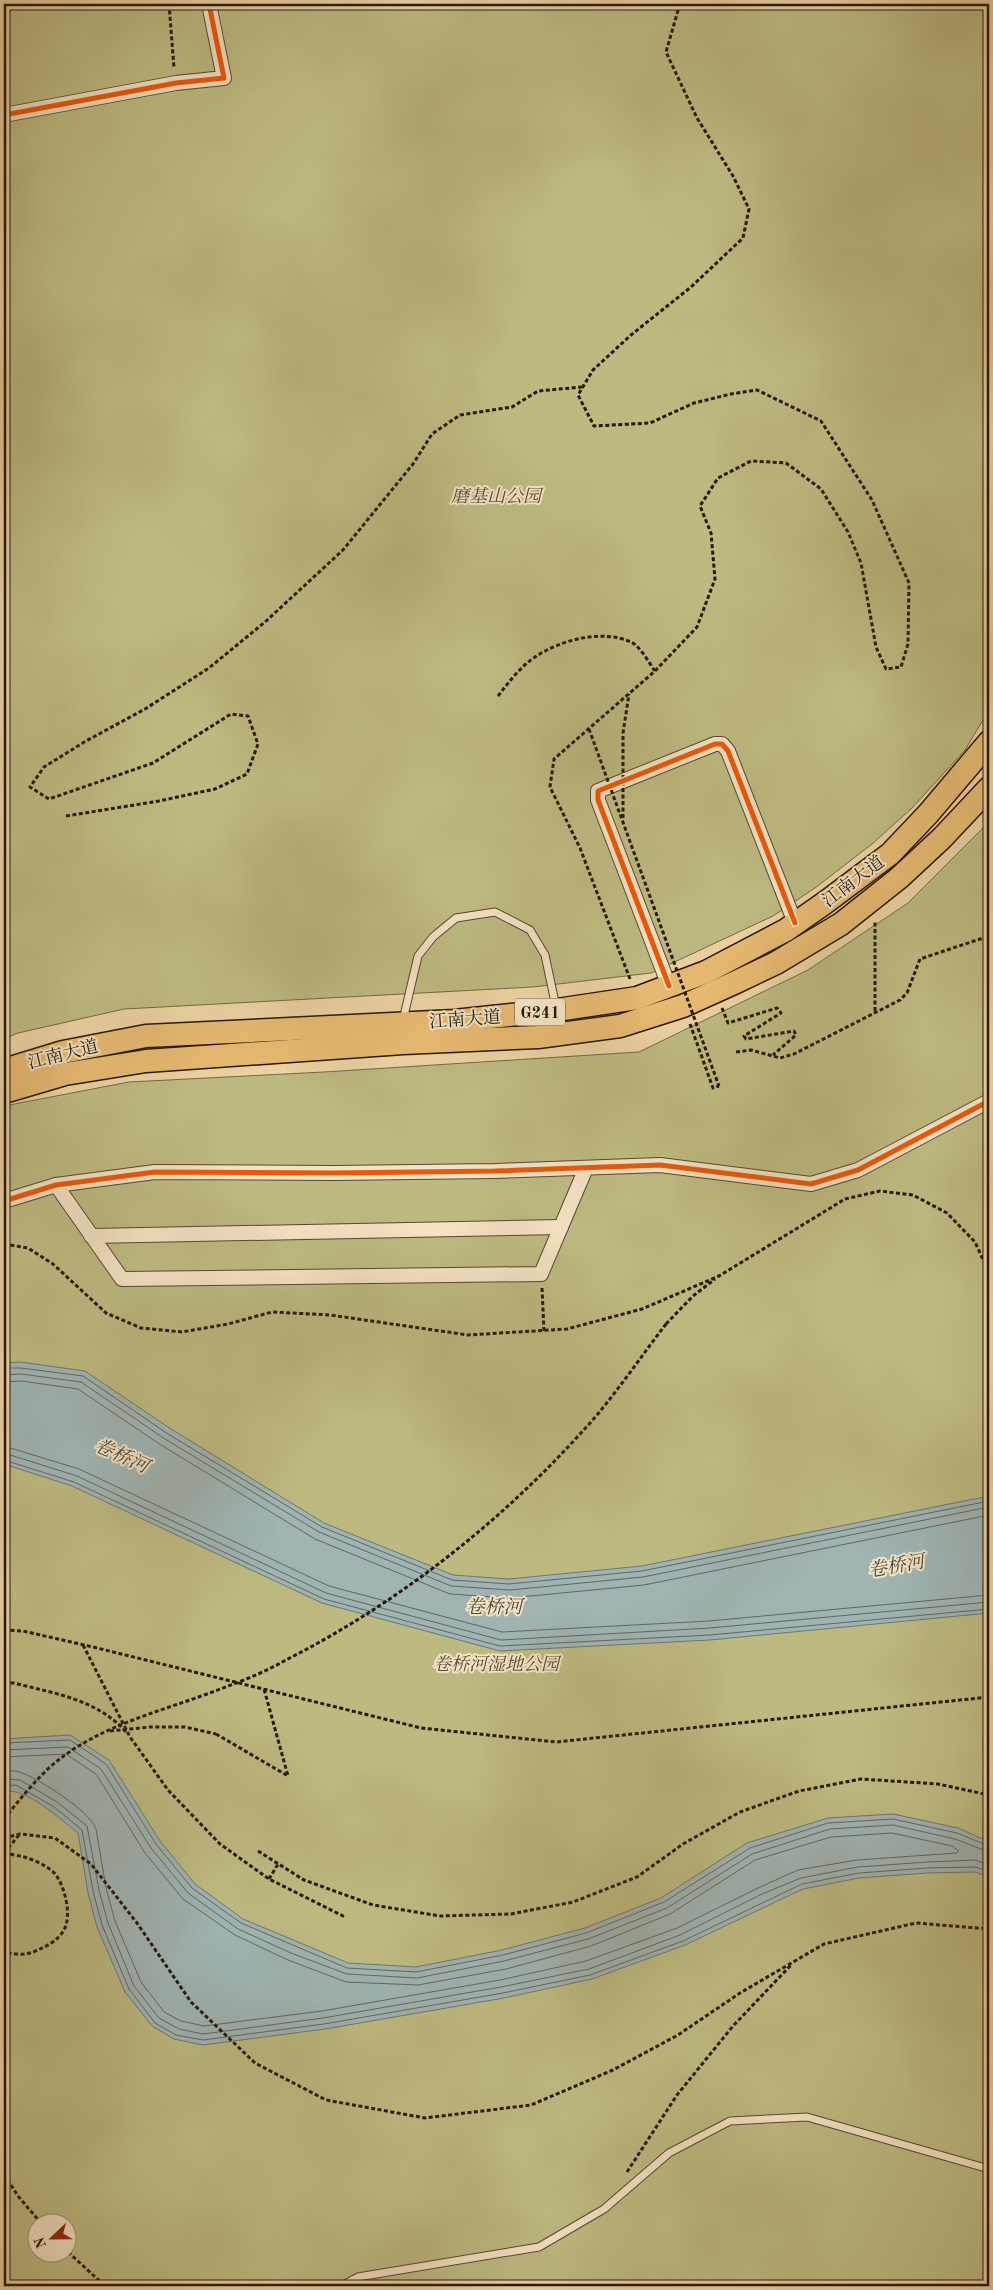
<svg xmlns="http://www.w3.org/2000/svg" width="993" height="2290" viewBox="0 0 993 2290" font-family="'Old Standard TT','Noto Serif SC',serif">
  <rect width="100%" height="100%" fill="#ecd2a3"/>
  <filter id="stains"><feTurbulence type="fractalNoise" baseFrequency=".004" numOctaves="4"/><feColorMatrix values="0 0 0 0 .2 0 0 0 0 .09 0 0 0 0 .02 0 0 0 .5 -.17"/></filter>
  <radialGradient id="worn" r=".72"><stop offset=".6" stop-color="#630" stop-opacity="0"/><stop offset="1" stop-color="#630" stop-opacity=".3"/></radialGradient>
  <!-- green -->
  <g fill="#bdba81" stroke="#726946" fill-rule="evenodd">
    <path d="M 4,4 L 989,4 L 989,710 L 965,750 L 912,808 L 872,844 L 815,888 L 773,916 L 651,973 L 533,987 L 124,1009 L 18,1033 L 4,1039 Z"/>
    <path d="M 989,822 L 989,2286 L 4,2286 L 4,1106 L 129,1082 L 324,1072 L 639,1052 L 808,970 L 908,903 ZM 38,2222 L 68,2222 L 68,2252 L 38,2252 Z"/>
  </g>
  <!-- water -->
  <g fill="#9fb4b3" stroke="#6f7670">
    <path d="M 21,1362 L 85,1371 L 171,1429 L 324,1523 L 453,1575 L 509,1579 L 642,1566 L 989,1496 L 989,1613 L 710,1640 L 500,1651 L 322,1603 L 72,1486 L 4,1464 L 4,1363 Z"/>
    <path d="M 70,1735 L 109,1760 L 160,1841 L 195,1884 L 243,1919 L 348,1963 L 416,1967 L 502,1950 L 585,1928 L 661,1898 L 747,1843 L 828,1818 L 893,1814 L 958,1828 L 989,1842 L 989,1877 L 975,1872 L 927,1873 L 859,1878 L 803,1889 L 685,1945 L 592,1979 L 504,1998 L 325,2029 L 203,2045 L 174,2039 L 152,2026 L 125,1992 L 97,1927 L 88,1893 L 78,1833 C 60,1819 27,1788 4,1791 L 4,1739 Z"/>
  </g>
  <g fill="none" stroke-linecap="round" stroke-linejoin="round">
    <!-- shore -->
    <g stroke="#63665f" stroke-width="1">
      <path d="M 4,1368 L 21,1368 L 83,1376 L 168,1434 L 322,1527 L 452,1580 L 509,1584 L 642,1571 L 989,1501"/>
      <path d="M 4,1375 L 21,1374 L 81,1382 L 165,1439 L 319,1532 L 451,1586 L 510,1590 L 643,1577 L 989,1507"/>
      <path d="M 4,1382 L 21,1381 L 78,1389 L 161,1445 L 315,1539 L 450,1594 L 510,1598 L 644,1585 L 989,1515"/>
      <path d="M 4,1446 L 79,1469 L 329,1586 L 502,1632 L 709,1621 L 989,1595"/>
      <path d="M 4,1453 L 77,1476 L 326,1593 L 501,1640 L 710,1628 L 989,1602"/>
      <path d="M 4,1460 L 74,1482 L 324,1599 L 500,1646 L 710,1635 L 989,1609"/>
      <path d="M 4,1743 L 70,1740 L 106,1764 L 156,1844 L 192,1888 L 241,1923 L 347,1968 L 416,1972 L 503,1955 L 586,1933 L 664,1902 L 750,1848 L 828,1823 L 893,1819 L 957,1833 L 989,1846"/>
      <path d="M 4,1750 L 68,1747 L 101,1769 L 151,1848 L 188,1893 L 238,1929 L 291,1953 L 347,1974 L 417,1978 L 504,1961 L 588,1939 L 667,1908 L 752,1854 L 830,1829 L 893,1825 L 955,1839 L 989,1852"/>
      <path d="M 4,1757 L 66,1754 L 96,1774 L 145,1853 L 183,1899 L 235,1935 L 288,1960 L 346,1982 L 418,1985 L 506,1969 L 591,1946 L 670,1914 L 755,1860 L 831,1837 L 892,1833 L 952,1846 L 959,1851 L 957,1853 L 857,1860 L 798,1870 L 758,1888 L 677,1928 L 586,1961 L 500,1980 L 322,2011 L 204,2026 L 181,2021 L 164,2012 L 141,1982 L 115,1921 L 106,1888 L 96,1829 C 91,1812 37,1777 19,1772 C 14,1770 9,1771 4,1772"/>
      <path d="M 4,1779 L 20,1780 L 57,1802 L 87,1826 L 99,1890 L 108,1923 L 134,1986 L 159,2018 L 179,2029 L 203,2034 L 323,2018 L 501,1987 L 589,1969 L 680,1935 L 762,1894 L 801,1878 L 858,1867 L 927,1862 L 975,1860 L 989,1865"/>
      <path d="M 4,1786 L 16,1785 L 54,1807 L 82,1830 L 93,1891 L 102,1925 L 129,1989 L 155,2023 L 176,2035 L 203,2040 L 324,2024 L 503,1993 L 590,1975 L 683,1941 L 802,1884 L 859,1873 L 927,1868 L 975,1867 L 989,1871"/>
    </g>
    <!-- service casing -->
    <g stroke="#584631" stroke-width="9">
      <g id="service">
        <path d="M 403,1020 L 418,956 L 433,937 L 456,918 L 495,912 L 530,930 L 545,955 L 556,1007"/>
        <path d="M 341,2286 L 358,2277 L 539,2247 L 604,2209 L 669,2153 L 730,2121 L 807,2117 L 989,2169"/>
      </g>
    </g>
    <!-- minor casing -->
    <g stroke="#584631" stroke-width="16">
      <g id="minor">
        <path d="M 4,115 L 176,83 L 224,78 L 209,4"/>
        <path d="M 669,986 L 598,800 L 598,791 L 715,744 L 722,744 L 728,751 L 795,923"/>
        <path d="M 56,1185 L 122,1279 L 541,1274 L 586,1168"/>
        <path d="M 4,1201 L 56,1185 L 155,1172 L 334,1173 L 495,1171 L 660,1165 L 811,1184 L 858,1170 L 989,1101"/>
        <path d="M 91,1236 L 561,1227"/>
      </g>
    </g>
    <!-- trunk casing -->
    <g stroke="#27180b" stroke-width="25">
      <g id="trunk">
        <path d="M 4,1070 L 63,1052 L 146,1036 L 454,1021 L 557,1010 L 637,998 L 706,972 L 786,930 L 826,902 L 890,854 L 928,814 L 989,742"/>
        <path d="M 4,1092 L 65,1074 L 146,1061 L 403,1043 L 538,1037 L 620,1026 L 683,1006 L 734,983 L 776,963 L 841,924 L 899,878 L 942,838 L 989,788"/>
      </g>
    </g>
    <!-- path -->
    <g stroke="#27180b" stroke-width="3" stroke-dasharray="4 2.5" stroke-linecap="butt">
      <path d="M 169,4 L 174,68"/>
      <path d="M 498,696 C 509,682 520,667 535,657 C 560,640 602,629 631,642 C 640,646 649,663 655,671"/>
      <path d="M 66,816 L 159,801 L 215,789 L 247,774 L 258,744 L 248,716 L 231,714 L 153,763 L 49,799 L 30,787 L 44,767 L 86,741 L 145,709 L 209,668 L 265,622 L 343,550 L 413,464 L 432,434 L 460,415 L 512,407 L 538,391 L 582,387"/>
      <path d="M 630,979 L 580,848 L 550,787 L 554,759 L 655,671 L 697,627 L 715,579 L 711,533 L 700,506 L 718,478 L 751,461 L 786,463 L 821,489 L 848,532 L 861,563 L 876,647 L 886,669 L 901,667 L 908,644 L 909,583 L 872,500 L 821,421 L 757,390 L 731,394 L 694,403 L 650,423 L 594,426 L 578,395 L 593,370 L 631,335 L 691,287 L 743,238 L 749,209 L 733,176 L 697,118 L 666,52 L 679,7 L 683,4"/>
      <path d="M 722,1008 L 728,1023 L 777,1008 L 781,1013 L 744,1036 L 746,1039 L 794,1031 L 796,1035 L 773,1055"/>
      <path d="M 875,1011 L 875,920"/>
      <path d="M 690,1024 L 713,1088 L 719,1086"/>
      <path d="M 736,1052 L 751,1050 L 780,1058 L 794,1054 L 900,1000 L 907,993 L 920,959 L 989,936"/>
      <path d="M 4,1244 L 28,1248 L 53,1264 L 106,1313 L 141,1328 L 182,1332 L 228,1324 L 272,1312 L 330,1315 L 468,1335 L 567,1329 L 642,1309 L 719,1276 L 845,1199 L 880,1191 L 913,1195 L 947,1213 L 975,1242 L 989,1273"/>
      <path d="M 542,1288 L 544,1331"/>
      <path d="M 666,1324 L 693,1296 L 715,1279"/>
      <path d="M 4,1630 L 23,1631 L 93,1647 L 421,1728 L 556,1742 L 989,1697"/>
      <path d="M 83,1645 L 130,1737 L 168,1790 L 220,1844 L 269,1879 L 345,1917"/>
      <path d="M 4,1683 L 14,1683 C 56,1694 97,1699 127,1733"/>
      <path d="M 216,1734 L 288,1776 L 264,1689"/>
      <path d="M 4,1838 L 20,1834 L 55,1838 L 91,1864 L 137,1923 L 191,2002 L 255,2063 L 326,2100 L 425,2118 L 531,2105 L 613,2070 L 678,2035 L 740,1993 L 824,1944 L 916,1923 L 989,1929"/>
      <path d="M 258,1851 L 304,1880 L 373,1905 L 440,1916 L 511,1914 L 573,1902 L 637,1877 L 683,1844 L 740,1812 L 799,1791 L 861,1779 L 938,1784 L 989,1795"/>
      <path d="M 4,1853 L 19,1835"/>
      <path d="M 4,1854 C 20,1854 45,1862 56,1875 C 65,1888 72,1915 64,1930 C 59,1939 49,1945 40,1949 C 29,1955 16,1956 4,1951"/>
      <path d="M 269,1879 L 278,1864"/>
      <path d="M 627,2172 L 677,2095 L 733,2026 L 792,1964"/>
      <path d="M 4,2174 L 18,2196 L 40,2222"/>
      <path d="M 68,2252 L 105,2286"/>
    </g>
    <!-- service -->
    <use href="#service" stroke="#f3e2c3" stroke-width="7"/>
    <!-- minor -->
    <use href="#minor" stroke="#f3e2c3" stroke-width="14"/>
    <!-- trunk -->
    <use href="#trunk" stroke="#e6b972" stroke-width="22"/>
    <!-- path-bridge -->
    <g stroke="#27180b" stroke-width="3" stroke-dasharray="4 2.5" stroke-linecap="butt">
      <path d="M 589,729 L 719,1086"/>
      <path d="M 623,818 L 623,733 L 629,694"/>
      <path d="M 110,1731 L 150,1727 L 185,1727 L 216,1734"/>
      <path d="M 4,1819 C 22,1797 41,1772 65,1755 C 114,1720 174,1708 228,1686 C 248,1679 268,1670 286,1660 C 404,1600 510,1515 597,1415 C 621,1386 643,1354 666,1324"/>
    </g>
    <!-- cycleway casing -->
    <g stroke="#f3e2c3" stroke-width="8">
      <g id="cycleway">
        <path d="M 4,115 L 176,83 L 224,78 L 209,4"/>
        <path d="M 669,986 L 598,800 L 598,791 L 715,744 L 722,744 L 728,751 L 795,923"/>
        <path d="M 4,1201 L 56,1185 L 155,1172 L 334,1173 L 495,1171 L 660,1165 L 811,1184 L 858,1170 L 989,1101"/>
      </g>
    </g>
    <!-- cycleway -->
    <use href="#cycleway" stroke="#e8590c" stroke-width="5"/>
  </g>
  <g text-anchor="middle" stroke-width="4" stroke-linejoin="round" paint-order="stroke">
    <!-- shield labels -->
    <rect fill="#f3e2c3" stroke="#645542" stroke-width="1" x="515" y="998.5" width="50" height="27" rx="4"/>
    <g font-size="16" font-weight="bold" fill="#27180b">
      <text x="540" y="1018">G241</text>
    </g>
    <!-- park labels -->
    <g font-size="18" font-style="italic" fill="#54492e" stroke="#f3e2c3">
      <text x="496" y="502">磨基山公园</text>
      <text x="496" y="1670">卷桥河湿地公园</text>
    </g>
    <!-- street labels -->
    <g font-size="18" fill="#27180b" stroke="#f3e2c3">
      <text transform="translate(853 881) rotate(-37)" y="6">江南大道</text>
      <text transform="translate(465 1019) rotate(-4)" y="6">江南大道</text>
      <text transform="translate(63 1054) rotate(-14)" y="6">江南大道</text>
    </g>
    <!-- water labels -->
    <g font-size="19" font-style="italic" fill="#4b473d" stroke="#f3e2c3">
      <text transform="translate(122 1455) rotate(24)" y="7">卷桥河</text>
      <text transform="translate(896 1565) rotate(-10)" y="7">卷桥河</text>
      <text x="494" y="1613">卷桥河</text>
    </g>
  </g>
  <!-- margin -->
  <rect width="993" height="2290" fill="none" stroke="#ecd2a3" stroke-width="20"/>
  <rect x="5" y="5" width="983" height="2280" fill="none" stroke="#27180b" stroke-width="2.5"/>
  <rect x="10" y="10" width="973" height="2270" fill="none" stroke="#27180b"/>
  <!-- north arrow -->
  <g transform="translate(52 2238) rotate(248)"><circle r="24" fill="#f3e2c3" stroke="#a19179"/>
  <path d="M0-4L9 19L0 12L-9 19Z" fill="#8f2418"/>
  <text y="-8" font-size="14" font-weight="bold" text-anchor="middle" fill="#27180b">N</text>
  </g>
  <rect width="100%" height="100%" filter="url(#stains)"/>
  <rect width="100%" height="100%" fill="url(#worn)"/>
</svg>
